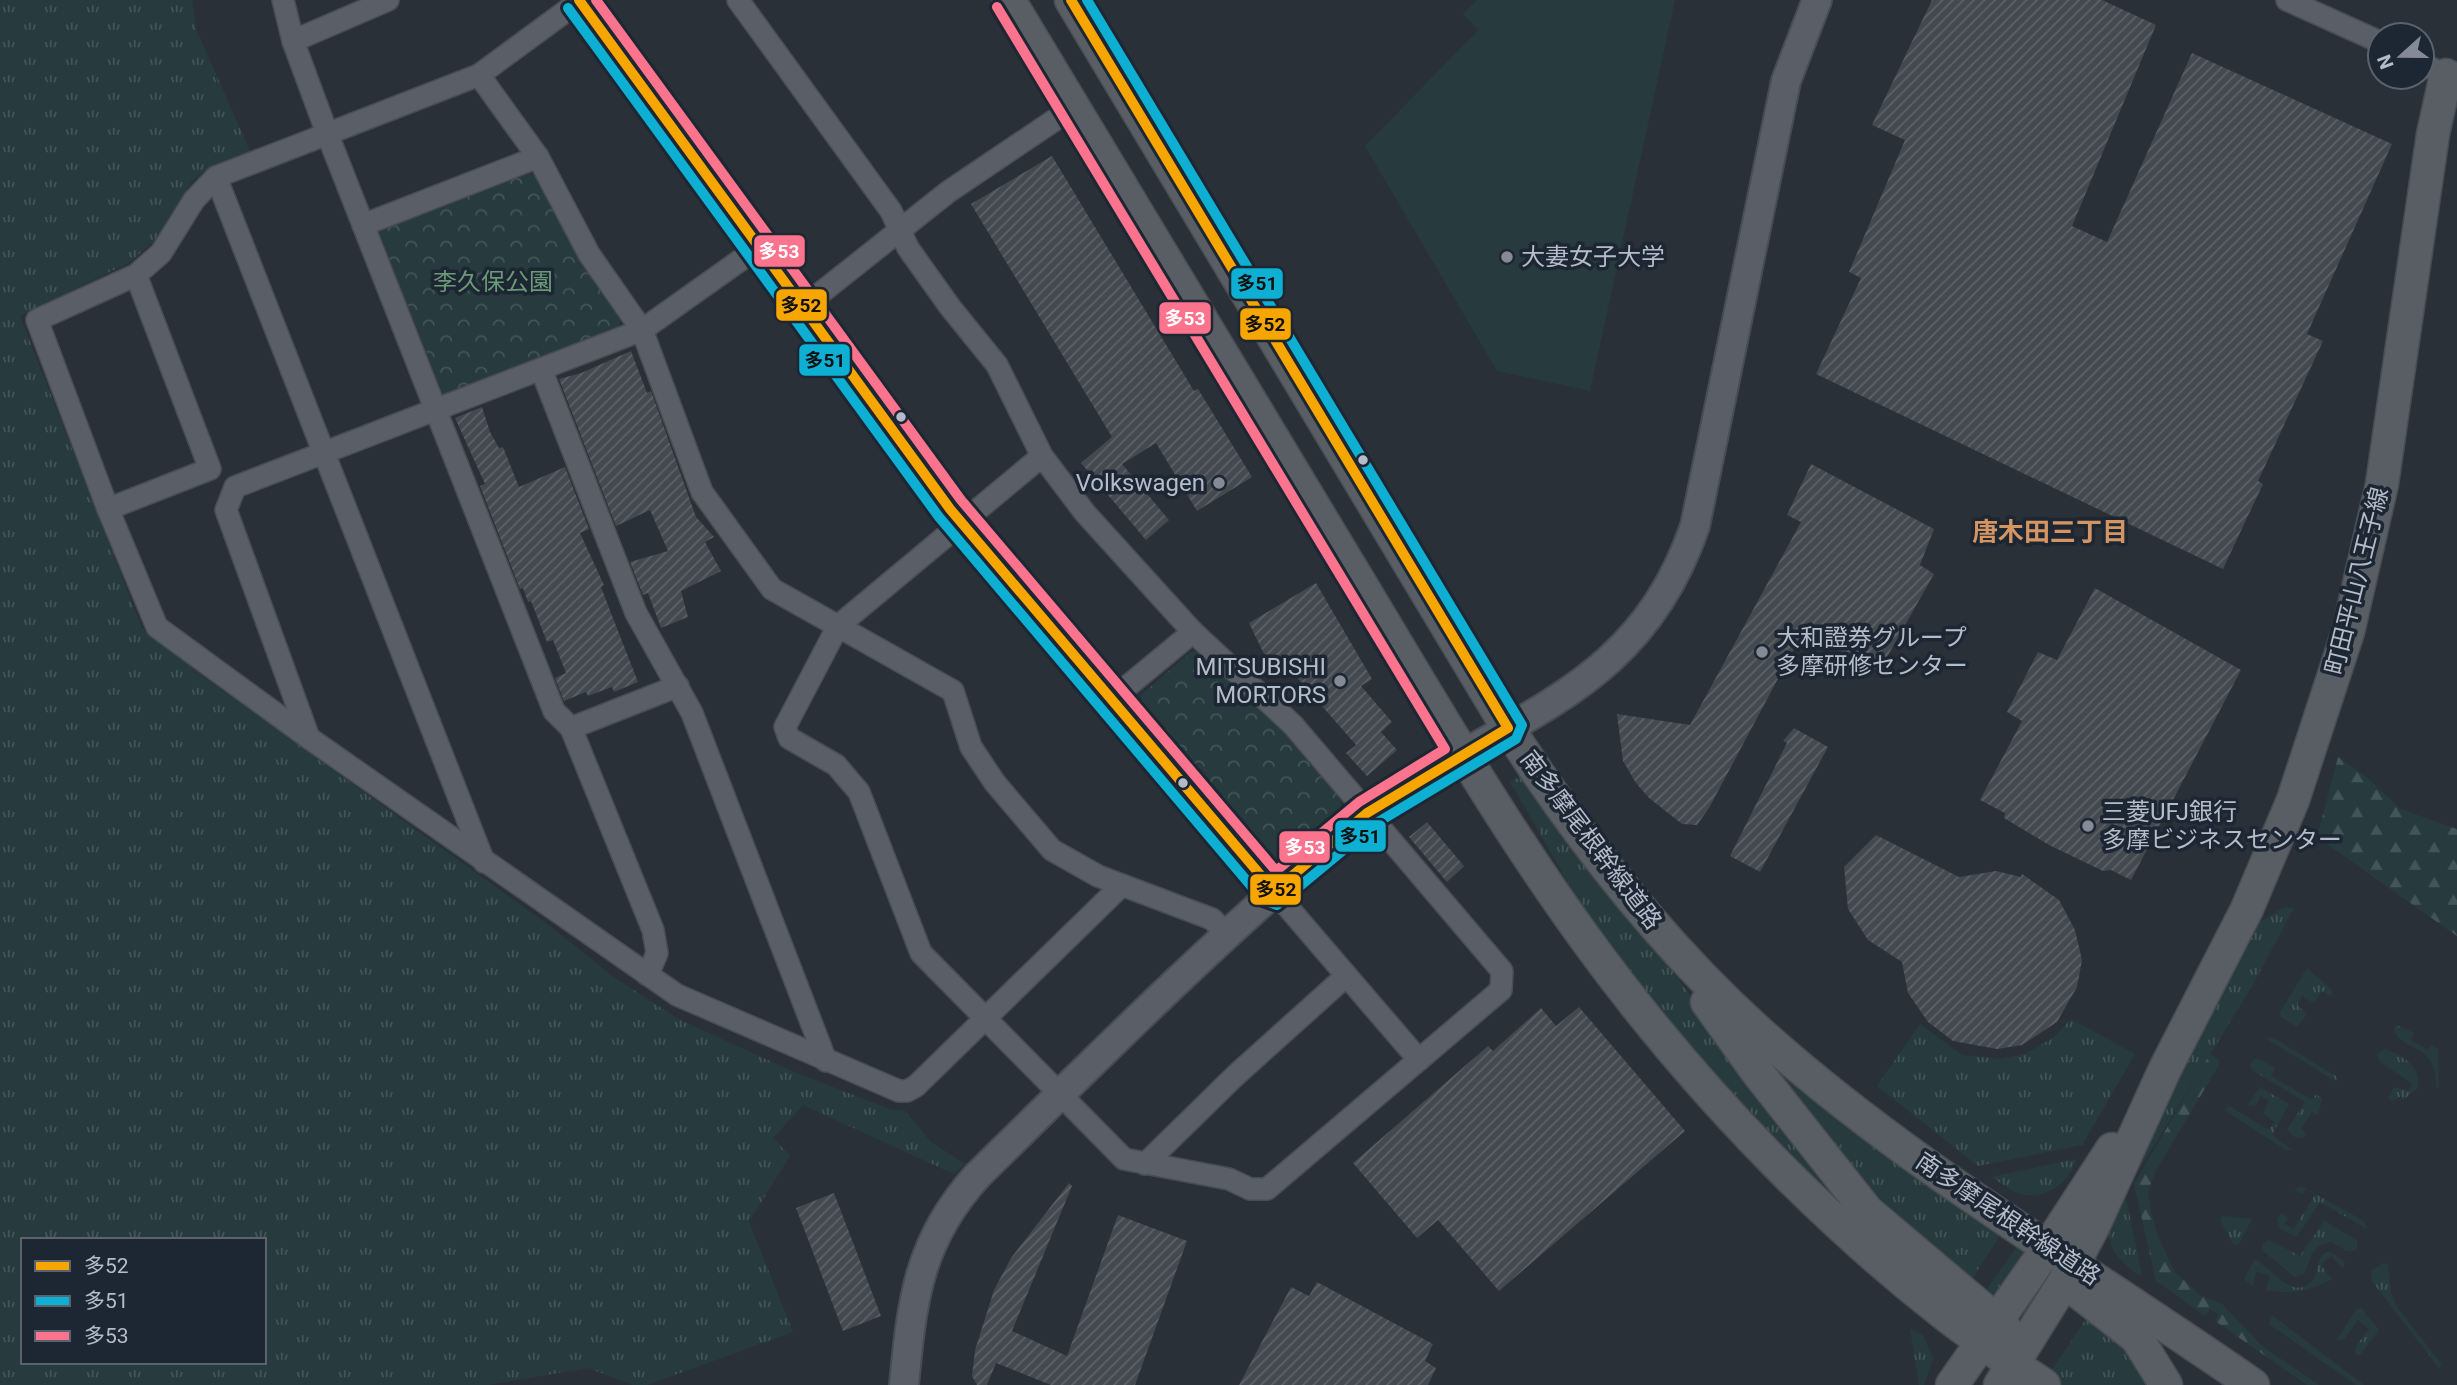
<svg xmlns="http://www.w3.org/2000/svg" width="2457" height="1385" viewBox="0 0 2457 1385" font-family="Roboto,'Noto Sans JP',sans-serif">
  <defs>
    <pattern id="grass-tufts" width="24" height="20" patternUnits="userSpaceOnUse" patternTransform="scale(1.75)"><rect width="24" height="20" fill="#273a3e"/><path d="M3 7l-1-3M5 7V3M7 7l1-3M15 17l-1-3M17 17v-4M19 17l1-3" fill="none" stroke="#445559"/></pattern>
    <pattern id="forest-firs" width="22" height="20" patternUnits="userSpaceOnUse" patternTransform="scale(1.75)"><rect width="22" height="20" fill="#273a3e"/><path d="M5 1l3.5 6h-7zM16 11l3.5 6h-7z" fill="#445559"/></pattern>
    <pattern id="park-crowns" width="20" height="18" patternUnits="userSpaceOnUse" patternTransform="scale(1.75)"><rect width="20" height="18" fill="#273a3e"/><path d="M2 6a3 3 0 1 1 6 0M12 15a3 3 0 1 1 6 0" fill="none" stroke="#445559"/></pattern>
    <pattern id="building-hatch" width="6" height="6" patternUnits="userSpaceOnUse" patternTransform="scale(1.75)"><rect width="6" height="6" fill="#444950"/><path d="M-1 1l2-2M0 6l6-6M5 7l2-2" fill="none" stroke="#5d6168"/></pattern>
  </defs>
  <rect width="100%" height="100%" fill="#2a3038"/>
  <!-- grass -->
  <g fill="url(#grass-tufts)" fill-rule="evenodd">
    <path d="M 0,0 L 192,0 L 196,29 L 250,151 L 210,167 L 192,181 L 155,240 L 130,262 L 20,316 L 142,628 L 202,676 L 550,926 L 615,978 L 680,1020 L 792,1071 L 892,1110 L 904,1110 L 931,1142 L 965,1164 L 954,1174 L 803,1105 L 773,1138 L 790,1156 L 749,1222 L 793,1332 L 647,1385 L 633,1385 L 588,1368 L 488,1385 L 0,1385 ZM 23,1240 L 264,1240 L 264,1362 L 23,1362 Z"/>
    <path d="M 1521,776 L 1641,926 L 1741,1068 L 1850,1213 C 1757,1131 1671,1035 1600,933 C 1567,886 1540,831 1510,782 Z"/>
    <path d="M 2283,908 L 2294,908 L 2251,988 L 2131,1183 L 2125,1180 L 2185,1068 L 2225,983 L 2260,922 Z"/>
    <path d="M 2307,968 L 2332,990 L 2331,996 L 2322,991 L 2314,1003 L 2302,996 L 2297,1005 L 2307,1014 L 2297,1027 L 2281,1017 L 2280,1012 Z"/>
    <path d="M 2071,1019 L 2135,1054 L 2082,1145 L 1978,1166 L 1877,1086 L 1920,1024 L 1962,1055 L 2000,1059 L 2025,1054 L 2053,1038 Z"/>
    <path d="M 2396,1025 L 2414,1033 L 2411,1040 L 2428,1050 L 2432,1045 L 2438,1049 L 2439,1087 L 2436,1088 C 2438,1040 2400,1053 2394,1029 Z"/>
    <path d="M 2272,1037 L 2336,1076 L 2337,1082 L 2265,1038 Z"/>
    <path d="M 2385,1049 C 2403,1056 2423,1067 2417,1089 L 2403,1100 L 2401,1096 L 2393,1101 L 2388,1098 L 2394,1087 L 2408,1091 L 2413,1084 L 2380,1062 L 2377,1054 Z"/>
    <path d="M 1764,1056 L 2001,1234 L 1970,1282 L 1879,1206 Z"/>
    <path d="M 2254,1059 L 2259,1059 L 2275,1068 L 2271,1076 L 2312,1100 L 2316,1094 L 2322,1099 L 2318,1115 L 2312,1112 L 2301,1129 L 2306,1133 L 2303,1138 L 2296,1138 L 2287,1130 L 2305,1102 L 2252,1070 L 2250,1065 Z"/>
    <path d="M 2260,1087 L 2289,1104 L 2272,1135 L 2293,1150 L 2286,1150 L 2224,1110 L 2229,1106 L 2269,1130 L 2274,1122 L 2263,1113 L 2269,1101 L 2261,1096 L 2255,1106 L 2248,1105 Z"/>
    <path d="M 2076,1159 C 2071,1183 2044,1200 2020,1194 C 2010,1191 2000,1182 1991,1177 Z"/>
    <path d="M 2301,1186 L 2364,1221 L 2367,1229 L 2320,1202 L 2296,1237 L 2279,1228 L 2277,1220 L 2281,1213 L 2288,1218 L 2284,1224 L 2294,1229 L 2315,1194 L 2306,1189 L 2302,1194 L 2295,1190 Z"/>
    <path d="M 2120,1198 L 2126,1199 L 2142,1274 L 2138,1275 C 2104,1249 2103,1236 2120,1198 Z"/>
    <path d="M 2222,1216 L 2252,1219 L 2239,1244 L 2234,1245 L 2220,1220 Z"/>
    <path d="M 2324,1221 L 2357,1240 L 2357,1250 L 2349,1252 L 2331,1242 C 2310,1245 2312,1258 2304,1274 L 2295,1277 L 2263,1251 L 2262,1244 L 2269,1240 L 2300,1256 Z"/>
    <path d="M 2018,1245 L 2024,1254 L 1995,1297 L 1989,1299 L 1983,1295 Z"/>
    <path d="M 2326,1252 L 2331,1252 L 2345,1262 L 2343,1269 L 2331,1256 L 2321,1265 L 2332,1279 C 2311,1291 2291,1295 2266,1290 L 2270,1275 L 2256,1272 L 2253,1286 L 2244,1279 L 2255,1259 C 2270,1268 2297,1306 2315,1277 C 2320,1267 2316,1259 2326,1252 Z"/>
    <path d="M 2384,1263 L 2388,1265 L 2391,1293 L 2397,1307 L 2442,1365 L 2439,1368 L 2371,1280 L 2372,1270 Z"/>
    <path d="M 2361,1308 L 2379,1330 L 2359,1356 L 2355,1352 L 2356,1346 L 2369,1329 L 2358,1320 L 2344,1339 L 2336,1341 L 2356,1310 Z"/>
    <path d="M 2090,1313 L 2118,1334 L 2154,1385 L 2061,1385 L 2048,1376 Z"/>
    <path d="M 2272,1315 L 2364,1385 L 2356,1385 L 2269,1324 Z"/>
    <path d="M 1910,1329 L 1923,1335 L 1933,1359 L 1924,1385 L 1919,1385 Z"/>
  </g>
  <!-- forest -->
  <g fill="url(#forest-firs)">
    <path d="M 2338,757 L 2368,778 L 2400,809 L 2457,829 L 2457,936 L 2317,837 Z"/>
    <path d="M 2210,1054 L 2219,1060 L 2219,1065 L 2155,1172 L 2148,1192 L 2151,1211 L 2157,1234 L 2174,1271 L 2201,1296 L 2222,1304 L 2262,1346 L 2319,1385 L 2307,1385 L 2215,1321 L 2219,1314 L 2210,1309 L 2205,1316 L 2156,1281 L 2134,1184 Z"/>
  </g>
  <!-- park -->
  <g fill="url(#park-crowns)">
    <path d="M 525,172 L 538,177 L 582,263 L 622,316 L 617,332 L 444,397 L 378,230 Z"/>
    <path d="M 1192,651 L 1205,653 L 1275,720 L 1340,796 L 1341,810 L 1287,857 L 1269,859 L 1141,708 L 1141,695 Z"/>
  </g>
  <!-- pitch -->
  <path fill="#273a3e" d="M 1477,0 L 1675,0 L 1590,391 L 1497,371 L 1365,146 L 1478,30 L 1463,14 Z"/>
  <!-- building -->
  <g fill="url(#building-hatch)">
    <path d="M 1932,0 L 2102,0 L 2156,25 L 2072,226 L 2107,242 L 2192,53 L 2392,144 L 2307,334 L 2323,341 L 2258,481 L 2263,484 L 2223,569 L 1816,374 L 1861,278 L 1849,272 L 1905,140 L 1872,125 Z"/>
    <path d="M 1052,156 L 1194,391 L 1198,389 L 1252,477 L 1197,511 L 1156,443 L 1122,464 L 1169,520 L 1146,540 L 1081,463 L 1112,437 L 971,204 Z"/>
    <path d="M 631,351 L 647,393 L 651,391 L 696,517 L 714,537 L 705,542 L 721,571 L 681,591 L 688,617 L 661,628 L 648,593 L 643,595 L 630,562 L 668,551 L 650,510 L 616,526 L 559,379 L 581,373 Z"/>
    <path d="M 482,407 L 490,432 L 499,448 L 503,447 L 519,487 L 565,467 L 589,529 L 580,533 L 604,585 L 601,587 L 609,608 L 638,682 L 614,692 L 612,687 L 588,696 L 586,692 L 564,701 L 555,678 L 566,673 L 553,640 L 547,642 L 531,601 L 528,602 L 523,588 L 520,589 L 480,486 L 485,484 L 455,418 Z"/>
    <path d="M 1811,464 L 1934,529 L 1920,565 L 1934,574 L 1879,671 L 1803,632 L 1709,808 L 1697,825 L 1682,824 L 1649,798 L 1636,783 L 1623,761 L 1617,714 L 1690,725 L 1801,522 L 1787,515 Z"/>
    <path d="M 1316,583 L 1372,679 L 1361,686 L 1392,722 L 1381,732 L 1397,750 L 1367,776 L 1346,753 L 1356,745 L 1279,657 L 1264,654 L 1249,623 Z"/>
    <path d="M 2095,588 L 2241,670 L 2131,880 L 2111,870 L 2103,871 L 2049,845 L 2004,818 L 2005,813 L 1980,800 L 2022,721 L 2007,712 L 2038,652 L 2057,660 Z"/>
    <path d="M 1794,728 L 1828,747 L 1760,872 L 1730,856 L 1787,743 L 1783,741 Z"/>
    <path d="M 1427,822 L 1464,866 L 1447,882 L 1409,837 Z"/>
    <path d="M 1876,835 L 1959,877 L 1996,871 L 2021,877 L 2022,874 L 2059,900 L 2075,930 L 2082,960 L 2077,987 L 2057,1022 L 2022,1045 L 1997,1049 L 1953,1041 L 1928,1022 L 1908,993 L 1902,962 L 1868,940 L 1848,909 L 1844,867 Z"/>
    <path d="M 1579,1007 L 1685,1131 L 1499,1291 L 1438,1220 L 1417,1238 L 1353,1163 L 1488,1046 L 1493,1051 L 1541,1008 L 1556,1026 Z"/>
    <path d="M 1069,1183 L 1072,1186 L 1012,1331 L 1067,1356 L 1118,1215 L 1187,1241 L 1135,1385 L 1051,1385 L 996,1363 L 987,1385 L 977,1385 L 972,1376 L 975,1350 L 994,1290 L 1011,1258 Z"/>
    <path d="M 834,1193 L 881,1316 L 843,1331 L 796,1208 Z"/>
    <path d="M 1317,1282 L 1433,1344 L 1425,1361 L 1436,1368 L 1428,1385 L 1239,1385 L 1291,1287 L 1309,1296 Z"/>
  </g>
  <g fill="none" stroke-linecap="round" stroke-linejoin="round">
    <!-- minor casing -->
    <g stroke="#484c53" stroke-width="24">
      <g id="minor">
        <path d="M 283,0 L 293,41 L 327,133 L 554,711 L 571,728 L 653,930 L 657,953 L 648,975"/>
        <path d="M 581,0 L 479,75 L 216,177 L 194,200 L 161,253 L 136,275 L 37,320 L 108,509 L 157,627 L 309,738 L 677,995 L 899,1091 L 907,1091 L 916,1086 L 1122,885"/>
        <path d="M 738,0 L 891,211 L 908,248 L 950,307 L 997,365 L 1042,456 L 1085,513 L 1193,632 L 1293,725 L 1502,971 L 1501,990 L 1267,1189 L 1250,1189 L 1229,1179 L 1124,1159 L 921,953 L 859,792 L 836,765 L 789,738 L 785,727 L 838,626 L 1042,456"/>
        <path d="M 2287,0 L 2380,42"/>
        <path d="M 293,41 L 388,0"/>
        <path d="M 2422,64 L 2446,75"/>
        <path d="M 479,75 L 538,157 L 589,254 L 642,330 L 702,492 L 772,589 L 953,691 L 971,747 L 995,783 L 1052,850 L 1098,876 L 1212,919 L 1226,933"/>
        <path d="M 216,177 L 484,862"/>
        <path d="M 363,225 L 538,157"/>
        <path d="M 803,307 L 948,192 L 1074,107"/>
        <path d="M 541,369 L 636,613 L 692,713 L 826,1061"/>
        <path d="M 108,509 L 210,469 L 136,275"/>
        <path d="M 1112,699 L 1193,632"/>
        <path d="M 571,728 L 678,686"/>
        <path d="M 309,738 L 226,510 L 235,487 L 642,330 L 759,247"/>
        <path d="M 1274,891 L 1419,1060"/>
        <path d="M 1145,1164 L 1236,1075 L 1345,977"/>
      </g>
    </g>
    <!-- tertiary casing -->
    <g stroke="#484c53" stroke-width="32">
      <g id="tertiary">
        <path d="M 579,0 L 950,509 L 1274,891"/>
        <path d="M 904,1385 C 912,1301 918,1241 977,1176 C 1100,1055 1222,933 1355,822 C 1376,804 1402,791 1426,776 C 1547,703 1645,671 1695,526 L 1786,81 L 1817,0"/>
      </g>
    </g>
    <!-- secondary casing -->
    <g stroke="#484c53" stroke-width="35">
      <g id="secondary">
        <path d="M 1009,0 C 1119,183 1229,365 1339,548 C 1418,678 1493,811 1582,934 C 1703,1102 1869,1272 2044,1385"/>
        <path d="M 1071,0 L 1508,728 C 1579,838 1661,944 1759,1032 C 1910,1168 2087,1269 2253,1385"/>
        <path d="M 1707,1002 L 1758,1073 L 1867,1211 L 2003,1326 L 2009,1335 L 2013,1365"/>
        <path d="M 2072,1287 L 2137,1338 L 2166,1385"/>
        <path d="M 1952,1385 L 2049,1246 L 2112,1149"/>
        <path d="M 2000,1385 L 2064,1282 L 2093,1227 L 2165,1069 L 2247,909 L 2293,800 L 2348,632 L 2382,484 L 2433,134 L 2446,75 L 2457,81"/>
      </g>
    </g>
    <!-- minor -->
    <use href="#minor" stroke="#5a5e66" stroke-width="21"/>
    <!-- tertiary -->
    <use href="#tertiary" stroke="#5a5e66" stroke-width="28"/>
    <!-- secondary -->
    <use href="#secondary" stroke="#595d64" stroke-width="32"/>
    <!-- bus-1 casing -->
    <g stroke="#1d2633" stroke-width="16">
      <path id="bus-1" d="M 579,0 L 950,509 L 1274,891 L 1367,813 L 1508,728 L 1071,0"/>
    </g>
    <!-- bus-2 casing -->
    <g stroke="#1d2633" stroke-width="16">
      <path id="bus-2" d="M 568,8 L 939,517 L 1263,900 L 1277,905 L 1375,824 L 1516,739 L 1522,725 L 1087,0"/>
    </g>
    <!-- bus-3 casing -->
    <g stroke="#1d2633" stroke-width="16">
      <path id="bus-3" d="M 596,0 L 961,500 L 1276,871 L 1359,802 L 1445,749 L 997,7"/>
    </g>
    <!-- bus-1 -->
    <use href="#bus-1" stroke="#f7a600" stroke-width="10"/>
    <!-- bus-2 -->
    <use href="#bus-2" stroke="#0dafd3" stroke-width="10"/>
    <!-- bus-3 -->
    <use href="#bus-3" stroke="#fc738d" stroke-width="10"/>
  </g>
  <!-- markers -->
  <g fill="#848b96" stroke="#1d2633" stroke-width="2.5">
    <circle cx="1507" cy="257" r="7"/>
    <circle cx="1219" cy="483" r="7"/>
    <circle cx="1762" cy="652" r="7"/>
    <circle cx="1340" cy="681" r="7"/>
    <circle cx="2088" cy="826" r="7"/>
  </g>
  <g fill="#b4bcc9" stroke="#1d2633" stroke-width="2.5">
    <circle cx="901" cy="417" r="6"/>
    <circle cx="1363" cy="460" r="6"/>
    <circle cx="1183" cy="783" r="6"/>
  </g>
  <g text-anchor="middle" stroke-width="7" stroke-linejoin="round" paint-order="stroke">
    <!-- poi labels -->
    <g font-size="24" fill="#b4bcc9" stroke="#1d2633" text-anchor="start">
      <text x="1521" y="265">大妻女子大学</text>
      <text x="1205" y="491" text-anchor="end">Volkswagen</text>
      <text x="1776" y="646">大和證券グループ<tspan x="1776" dy="28">多摩研修センター</tspan></text>
      <text x="1326" y="675" text-anchor="end">MITSUBISHI<tspan x="1326" dy="28">MORTORS</tspan></text>
      <text x="2102" y="820">三菱UFJ銀行<tspan x="2102" dy="28">多摩ビジネスセンター</tspan></text>
    </g>
    <!-- park labels -->
    <g font-size="24" fill="#6b9a76" stroke="#1d2633">
      <text x="493" y="290">李久保公園</text>
    </g>
    <!-- street labels -->
    <g font-size="24" fill="#b4bcc9" stroke="#1d2633">
      <text transform="translate(2357 581) rotate(-76)" y="8">町田平山八王子線</text>
      <text transform="translate(1591 840) rotate(53)" y="8">南多摩尾根幹線道路</text>
      <text transform="translate(2008 1219) rotate(34)" y="8">南多摩尾根幹線道路</text>
    </g>
    <!-- neighbourhood labels -->
    <g font-size="26" font-weight="bold" fill="#d59563" stroke="#1d2633">
      <text x="2050" y="541">唐木田三丁目</text>
    </g>
  </g>
  <g stroke="#1d2633" stroke-width="2.5">
    <rect x="753" y="234" width="53" height="34" rx="7" fill="#fc738d"/>
    <rect x="1230" y="267" width="54" height="33" rx="7" fill="#0dafd3"/>
    <rect x="775" y="288" width="53" height="34" rx="7" fill="#f7a600"/>
    <rect x="1158" y="301" width="54" height="34" rx="7" fill="#fc738d"/>
    <rect x="1239" y="307" width="53" height="34" rx="7" fill="#f7a600"/>
    <rect x="798" y="343" width="53" height="34" rx="7" fill="#0dafd3"/>
    <rect x="1334" y="819" width="53" height="34" rx="7" fill="#0dafd3"/>
    <rect x="1278" y="830" width="53" height="34" rx="7" fill="#fc738d"/>
    <rect x="1249" y="873" width="53" height="33" rx="7" fill="#f7a600"/>
  </g>
  <g font-size="19" text-anchor="middle" font-weight="bold" fill="#fff">
    <text x="779" y="258">多53</text>
    <text x="1185" y="325">多53</text>
    <text x="1305" y="854">多53</text>
  </g>
  <g font-size="19" text-anchor="middle" font-weight="bold" fill="#111">
    <text x="1257" y="290">多51</text>
    <text x="801" y="312">多52</text>
    <text x="1265" y="331">多52</text>
    <text x="825" y="367">多51</text>
    <text x="1360" y="843">多51</text>
    <text x="1276" y="896">多52</text>
  </g>
  <!-- legend -->
  <rect x="21" y="1238" width="245" height="126" fill="#1d2633" stroke="#59626f" stroke-width="2"/>
  <rect x="35" y="1261" width="35" height="10" fill="#f7a600" stroke="#59626f" stroke-width="2"/>
  <text x="84" y="1273" font-size="21" fill="#b4bcc9">多52</text>
  <rect x="35" y="1296" width="35" height="10" fill="#0dafd3" stroke="#59626f" stroke-width="2"/>
  <text x="84" y="1308" font-size="21" fill="#b4bcc9">多51</text>
  <rect x="35" y="1331" width="35" height="10" fill="#fc738d" stroke="#59626f" stroke-width="2"/>
  <text x="84" y="1343" font-size="21" fill="#b4bcc9">多53</text>
  <!-- north arrow -->
  <g transform="translate(2401 56) rotate(249)"><circle r="33" fill="#1d2633" stroke="#59626f" stroke-width="2"/>
  <path d="M0-5L12 26L0 18L-12 26Z" fill="#848b96"/>
  <text y="-10" font-size="19" font-weight="bold" text-anchor="middle" fill="#b4bcc9">N</text>
  </g>
</svg>
